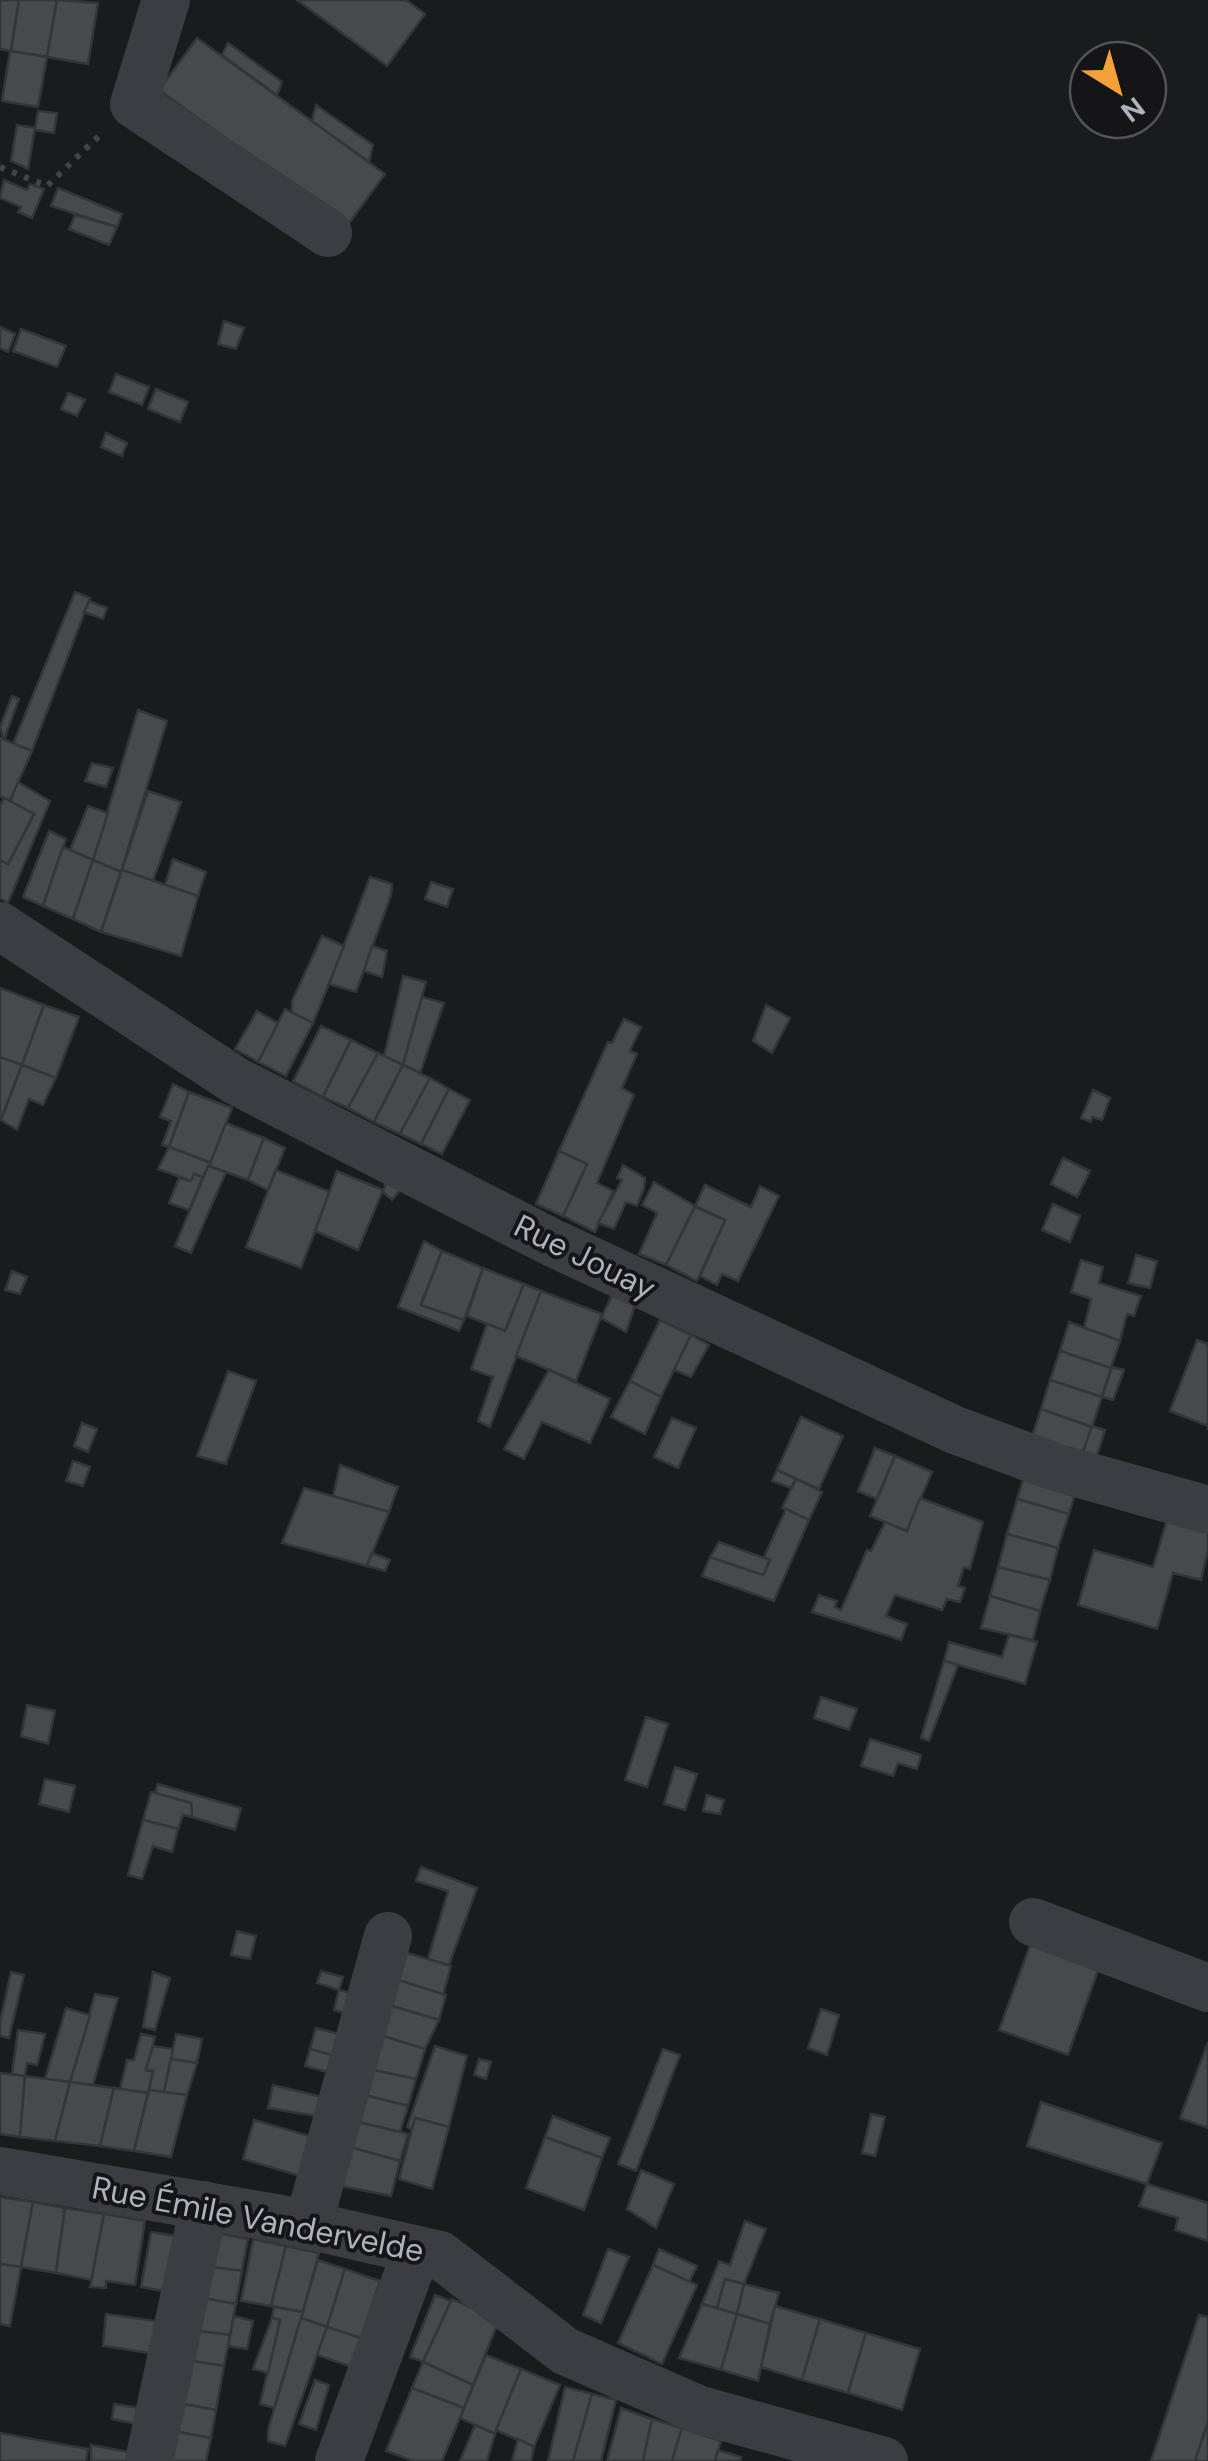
<svg xmlns="http://www.w3.org/2000/svg" width="1208" height="2461" viewBox="0 0 1208 2461" font-family="'DM Sans',sans-serif">
  <rect width="100%" height="100%" fill="#1a1b1d"/>
  <!-- building -->
  <g fill="#47494d" stroke="#343539" stroke-width="2.5">
    <path d="M 0,0 L 19,0 L 11,51 L 0,49 Z"/>
    <path d="M 19,0 L 57,0 L 47,57 L 11,51 Z"/>
    <path d="M 57,0 L 98,3 L 88,64 L 47,57 Z"/>
    <path d="M 297,0 L 406,0 L 425,14 L 387,66 Z"/>
    <path d="M 197,38 L 385,174 L 347,226 L 159,90 Z"/>
    <path d="M 228,43 L 282,82 L 277,95 L 222,55 Z"/>
    <path d="M 10,51 L 47,57 L 38,107 L 2,101 Z"/>
    <path d="M 316,105 L 373,145 L 369,162 L 312,121 Z"/>
    <path d="M 38,111 L 57,113 L 54,133 L 35,130 Z"/>
    <path d="M 17,125 L 35,128 L 28,169 L 11,161 Z"/>
    <path d="M 4,180 L 27,190 L 30,184 L 44,189 L 32,218 L 18,212 L 21,207 L 0,198 Z"/>
    <path d="M 58,188 L 122,214 L 117,227 L 51,206 Z"/>
    <path d="M 75,215 L 117,227 L 109,245 L 69,229 Z"/>
    <path d="M 224,321 L 244,328 L 236,349 L 218,344 Z"/>
    <path d="M 0,327 L 15,334 L 8,352 L 0,348 Z"/>
    <path d="M 21,329 L 66,346 L 57,367 L 13,351 Z"/>
    <path d="M 116,374 L 149,387 L 142,405 L 109,392 Z"/>
    <path d="M 156,389 L 188,402 L 180,422 L 148,409 Z"/>
    <path d="M 68,393 L 85,400 L 77,416 L 61,409 Z"/>
    <path d="M 106,433 L 127,443 L 122,456 L 101,447 Z"/>
    <path d="M 75,592 L 90,598 L 32,751 L 13,744 Z"/>
    <path d="M 89,601 L 107,608 L 103,619 L 84,612 Z"/>
    <path d="M 12,696 L 19,699 L 4,740 L 0,727 Z"/>
    <path d="M 138,710 L 167,721 L 121,872 L 93,860 Z"/>
    <path d="M 0,738 L 32,751 L 10,801 L 0,796 Z"/>
    <path d="M 92,763 L 113,768 L 106,787 L 85,781 Z"/>
    <path d="M 18,782 L 50,801 L 8,903 L 0,898 L 0,860 L 8,864 L 34,814 L 10,801 Z"/>
    <path d="M 148,791 L 181,802 L 153,881 L 122,870 Z"/>
    <path d="M 4,798 L 34,814 L 8,864 L 0,860 L 0,806 Z"/>
    <path d="M 88,806 L 108,813 L 93,860 L 70,850 Z"/>
    <path d="M 49,831 L 66,839 L 43,906 L 23,897 Z"/>
    <path d="M 63,847 L 93,860 L 73,919 L 43,906 Z"/>
    <path d="M 173,859 L 206,872 L 198,896 L 165,885 Z"/>
    <path d="M 93,860 L 121,872 L 101,932 L 73,919 Z"/>
    <path d="M 122,870 L 198,896 L 181,956 L 101,932 Z"/>
    <path d="M 370,877 L 392,884 L 391,895 L 356,992 L 329,984 Z"/>
    <path d="M 431,882 L 453,889 L 447,907 L 425,899 Z"/>
    <path d="M 322,936 L 344,946 L 313,1023 L 292,1013 L 292,1001 Z"/>
    <path d="M 372,946 L 387,951 L 382,977 L 364,971 Z"/>
    <path d="M 403,976 L 426,982 L 403,1065 L 384,1056 Z"/>
    <path d="M 0,988 L 44,1005 L 22,1065 L 0,1057 Z"/>
    <path d="M 422,997 L 444,1003 L 420,1073 L 403,1065 Z"/>
    <path d="M 44,1005 L 79,1017 L 56,1078 L 22,1065 Z"/>
    <path d="M 766,1005 L 790,1018 L 772,1053 L 753,1041 Z"/>
    <path d="M 285,1009 L 313,1023 L 286,1076 L 258,1062 Z"/>
    <path d="M 257,1011 L 278,1023 L 258,1062 L 235,1049 Z"/>
    <path d="M 624,1019 L 641,1027 L 630,1051 L 637,1054 L 622,1088 L 634,1095 L 597,1183 L 613,1191 L 595,1232 L 563,1216 L 587,1164 L 559,1151 L 608,1042 L 612,1043 Z"/>
    <path d="M 321,1026 L 351,1040 L 323,1097 L 293,1081 Z"/>
    <path d="M 351,1040 L 378,1053 L 348,1108 L 323,1097 Z"/>
    <path d="M 378,1053 L 403,1065 L 374,1122 L 348,1108 Z"/>
    <path d="M 0,1057 L 22,1065 L 1,1120 L 0,1120 Z"/>
    <path d="M 22,1065 L 56,1078 L 43,1105 L 29,1099 L 17,1130 L 1,1120 Z"/>
    <path d="M 403,1065 L 430,1078 L 400,1134 L 374,1122 Z"/>
    <path d="M 430,1078 L 449,1089 L 421,1144 L 400,1134 Z"/>
    <path d="M 173,1084 L 189,1092 L 169,1147 L 162,1145 L 171,1121 L 160,1117 Z"/>
    <path d="M 449,1089 L 470,1100 L 442,1154 L 421,1144 Z"/>
    <path d="M 1093,1090 L 1110,1098 L 1102,1120 L 1092,1117 L 1091,1122 L 1081,1118 Z"/>
    <path d="M 189,1092 L 232,1108 L 211,1163 L 169,1147 Z"/>
    <path d="M 226,1123 L 264,1138 L 248,1180 L 209,1166 Z"/>
    <path d="M 264,1138 L 285,1148 L 268,1190 L 248,1180 Z"/>
    <path d="M 169,1147 L 211,1163 L 203,1177 L 194,1174 L 191,1181 L 158,1169 Z"/>
    <path d="M 559,1151 L 587,1164 L 563,1216 L 536,1204 Z"/>
    <path d="M 1063,1158 L 1090,1171 L 1077,1197 L 1051,1184 Z"/>
    <path d="M 623,1165 L 645,1178 L 644,1189 L 637,1206 L 626,1202 L 614,1229 L 598,1223 L 622,1180 L 617,1178 Z"/>
    <path d="M 208,1166 L 226,1172 L 191,1253 L 175,1246 Z"/>
    <path d="M 276,1170 L 330,1192 L 301,1268 L 246,1247 Z"/>
    <path d="M 337,1171 L 383,1190 L 358,1250 L 315,1231 Z"/>
    <path d="M 194,1174 L 203,1177 L 189,1210 L 169,1203 L 179,1178 L 191,1181 Z"/>
    <path d="M 388,1176 L 405,1184 L 392,1200 L 383,1192 Z"/>
    <path d="M 654,1182 L 695,1206 L 666,1265 L 639,1254 L 657,1213 L 642,1205 Z"/>
    <path d="M 705,1185 L 751,1207 L 760,1186 L 779,1196 L 738,1281 L 722,1274 L 717,1285 L 700,1276 L 725,1220 L 695,1206 Z"/>
    <path d="M 1053,1204 L 1080,1216 L 1070,1242 L 1042,1230 Z"/>
    <path d="M 695,1207 L 725,1220 L 697,1281 L 666,1265 Z"/>
    <path d="M 424,1241 L 442,1251 L 421,1305 L 464,1320 L 459,1331 L 398,1307 Z"/>
    <path d="M 442,1251 L 483,1268 L 464,1320 L 421,1305 Z"/>
    <path d="M 1136,1255 L 1157,1261 L 1150,1288 L 1128,1283 Z"/>
    <path d="M 1081,1260 L 1103,1267 L 1099,1283 L 1141,1296 L 1134,1316 L 1127,1314 L 1120,1341 L 1084,1328 L 1091,1299 L 1071,1292 Z"/>
    <path d="M 483,1268 L 524,1284 L 505,1331 L 467,1316 Z"/>
    <path d="M 12,1271 L 27,1277 L 20,1294 L 5,1290 Z"/>
    <path d="M 524,1284 L 541,1291 L 490,1427 L 478,1421 L 493,1377 L 471,1369 L 487,1324 L 505,1331 Z"/>
    <path d="M 615,1289 L 637,1300 L 626,1332 L 601,1318 Z"/>
    <path d="M 541,1291 L 602,1314 L 576,1381 L 516,1356 Z"/>
    <path d="M 660,1320 L 691,1335 L 661,1397 L 630,1381 Z"/>
    <path d="M 1069,1322 L 1120,1341 L 1111,1368 L 1060,1351 Z"/>
    <path d="M 691,1335 L 709,1345 L 691,1377 L 674,1370 Z"/>
    <path d="M 1197,1340 L 1208,1344 L 1208,1430 L 1208,1426 L 1170,1411 Z"/>
    <path d="M 1060,1351 L 1111,1368 L 1102,1397 L 1050,1380 Z"/>
    <path d="M 1112,1367 L 1124,1370 L 1113,1400 L 1102,1397 Z"/>
    <path d="M 549,1370 L 610,1399 L 590,1443 L 542,1422 L 524,1459 L 504,1449 Z"/>
    <path d="M 228,1371 L 256,1381 L 226,1464 L 197,1456 Z"/>
    <path d="M 1050,1380 L 1102,1397 L 1092,1427 L 1041,1409 Z"/>
    <path d="M 630,1381 L 661,1397 L 645,1434 L 611,1417 Z"/>
    <path d="M 1041,1409 L 1092,1427 L 1081,1457 L 1031,1439 Z"/>
    <path d="M 801,1417 L 843,1436 L 819,1489 L 777,1470 Z"/>
    <path d="M 672,1418 L 696,1428 L 678,1468 L 654,1457 Z"/>
    <path d="M 82,1423 L 97,1429 L 88,1452 L 74,1446 Z"/>
    <path d="M 1092,1426 L 1105,1430 L 1095,1462 L 1081,1457 Z"/>
    <path d="M 875,1448 L 895,1456 L 877,1499 L 858,1491 Z"/>
    <path d="M 895,1456 L 932,1472 L 907,1531 L 870,1516 Z"/>
    <path d="M 73,1461 L 90,1467 L 83,1486 L 66,1481 Z"/>
    <path d="M 340,1465 L 398,1487 L 389,1512 L 333,1496 Z"/>
    <path d="M 777,1470 L 796,1479 L 791,1488 L 772,1481 Z"/>
    <path d="M 1025,1474 L 1077,1487 L 1069,1514 L 1017,1499 Z"/>
    <path d="M 796,1479 L 822,1492 L 809,1520 L 782,1508 Z"/>
    <path d="M 304,1488 L 389,1512 L 367,1566 L 282,1543 Z"/>
    <path d="M 920,1498 L 983,1522 L 970,1569 L 964,1567 L 958,1586 L 965,1588 L 960,1602 L 947,1599 L 942,1610 L 895,1595 L 886,1616 L 907,1624 L 901,1640 L 812,1612 L 819,1595 L 837,1601 L 835,1607 L 841,1610 L 867,1550 L 871,1551 L 885,1522 L 907,1531 Z"/>
    <path d="M 1017,1499 L 1069,1514 L 1058,1548 L 1007,1534 Z"/>
    <path d="M 786,1509 L 809,1520 L 774,1601 L 702,1576 L 710,1557 L 763,1575 L 770,1560 L 764,1557 Z"/>
    <path d="M 1169,1513 L 1208,1524 L 1208,1550 L 1201,1580 L 1173,1573 L 1157,1629 L 1078,1605 L 1094,1550 L 1153,1567 Z"/>
    <path d="M 1007,1534 L 1058,1548 L 1050,1580 L 998,1567 Z"/>
    <path d="M 719,1542 L 770,1560 L 763,1575 L 710,1557 Z"/>
    <path d="M 372,1553 L 390,1560 L 385,1571 L 367,1566 Z"/>
    <path d="M 998,1567 L 1050,1580 L 1040,1611 L 990,1596 Z"/>
    <path d="M 990,1596 L 1040,1611 L 1033,1640 L 981,1628 Z"/>
    <path d="M 1009,1635 L 1037,1642 L 1025,1684 L 944,1661 L 949,1642 L 1002,1657 Z"/>
    <path d="M 944,1661 L 958,1665 L 929,1741 L 921,1738 Z"/>
    <path d="M 821,1697 L 857,1709 L 849,1730 L 814,1718 Z"/>
    <path d="M 27,1705 L 55,1711 L 48,1744 L 21,1736 Z"/>
    <path d="M 646,1717 L 668,1724 L 647,1787 L 625,1780 Z"/>
    <path d="M 870,1739 L 921,1755 L 917,1769 L 898,1763 L 893,1776 L 861,1766 Z"/>
    <path d="M 675,1767 L 697,1774 L 685,1810 L 664,1804 Z"/>
    <path d="M 45,1779 L 75,1786 L 69,1812 L 39,1804 Z"/>
    <path d="M 158,1784 L 241,1808 L 235,1830 L 192,1817 L 191,1803 L 155,1793 Z"/>
    <path d="M 151,1792 L 191,1803 L 192,1817 L 183,1815 L 178,1829 L 143,1820 Z"/>
    <path d="M 707,1795 L 724,1800 L 720,1814 L 703,1811 Z"/>
    <path d="M 143,1820 L 178,1829 L 172,1852 L 153,1846 L 142,1879 L 128,1875 Z"/>
    <path d="M 421,1867 L 477,1888 L 449,1965 L 428,1959 L 448,1891 L 416,1881 Z"/>
    <path d="M 237,1931 L 256,1936 L 250,1959 L 231,1955 Z"/>
    <path d="M 1033,1937 L 1101,1962 L 1068,2055 L 999,2030 Z"/>
    <path d="M 397,1950 L 451,1966 L 443,1995 L 389,1977 Z"/>
    <path d="M 321,1971 L 343,1977 L 339,1990 L 317,1983 Z"/>
    <path d="M 11,1972 L 24,1975 L 9,2038 L 0,2036 L 0,2022 Z"/>
    <path d="M 153,1972 L 170,1978 L 155,2030 L 143,2027 Z"/>
    <path d="M 389,1977 L 446,1995 L 439,2020 L 382,2003 Z"/>
    <path d="M 339,1990 L 369,1998 L 363,2018 L 334,2010 Z"/>
    <path d="M 95,1994 L 118,1998 L 93,2085 L 70,2082 Z"/>
    <path d="M 382,2003 L 439,2020 L 425,2049 L 373,2033 Z"/>
    <path d="M 66,2008 L 90,2015 L 70,2082 L 45,2079 Z"/>
    <path d="M 821,2009 L 839,2015 L 827,2055 L 808,2048 Z"/>
    <path d="M 316,2028 L 356,2039 L 350,2060 L 310,2049 Z"/>
    <path d="M 18,2030 L 45,2034 L 37,2065 L 27,2063 L 25,2076 L 12,2074 Z"/>
    <path d="M 373,2033 L 425,2049 L 416,2079 L 364,2068 Z"/>
    <path d="M 141,2034 L 155,2037 L 146,2070 L 153,2071 L 148,2093 L 120,2089 L 127,2060 L 134,2060 Z"/>
    <path d="M 176,2034 L 202,2039 L 197,2063 L 171,2059 Z"/>
    <path d="M 1208,2042 L 1208,2128 L 1180,2118 Z"/>
    <path d="M 153,2046 L 173,2049 L 164,2092 L 149,2090 L 153,2071 L 146,2070 Z"/>
    <path d="M 435,2046 L 467,2056 L 449,2127 L 415,2118 L 412,2129 L 407,2127 Z"/>
    <path d="M 310,2049 L 350,2060 L 346,2077 L 305,2066 Z"/>
    <path d="M 663,2049 L 680,2055 L 636,2171 L 618,2164 Z"/>
    <path d="M 171,2059 L 197,2063 L 187,2095 L 164,2092 Z"/>
    <path d="M 479,2059 L 491,2062 L 486,2079 L 474,2075 Z"/>
    <path d="M 364,2068 L 416,2079 L 408,2106 L 357,2093 Z"/>
    <path d="M 0,2073 L 25,2076 L 20,2137 L 0,2134 Z"/>
    <path d="M 25,2076 L 70,2082 L 55,2141 L 20,2137 Z"/>
    <path d="M 70,2082 L 114,2088 L 100,2146 L 55,2141 Z"/>
    <path d="M 273,2085 L 338,2101 L 334,2119 L 268,2108 Z"/>
    <path d="M 114,2088 L 148,2093 L 134,2151 L 100,2146 Z"/>
    <path d="M 149,2090 L 187,2095 L 171,2157 L 134,2151 Z"/>
    <path d="M 357,2093 L 408,2106 L 400,2132 L 349,2120 Z"/>
    <path d="M 1041,2102 L 1162,2143 L 1147,2184 L 1027,2146 Z"/>
    <path d="M 871,2114 L 885,2117 L 875,2156 L 862,2153 Z"/>
    <path d="M 553,2116 L 610,2138 L 602,2158 L 545,2137 Z"/>
    <path d="M 415,2118 L 449,2127 L 432,2189 L 399,2179 Z"/>
    <path d="M 254,2120 L 327,2141 L 314,2180 L 243,2159 Z"/>
    <path d="M 349,2120 L 408,2134 L 400,2161 L 342,2145 Z"/>
    <path d="M 545,2137 L 602,2158 L 584,2210 L 526,2188 Z"/>
    <path d="M 342,2145 L 400,2161 L 391,2196 L 331,2184 Z"/>
    <path d="M 641,2170 L 674,2184 L 656,2228 L 627,2209 Z"/>
    <path d="M 1147,2184 L 1208,2203 L 1208,2241 L 1175,2230 L 1178,2218 L 1139,2206 Z"/>
    <path d="M 0,2197 L 33,2202 L 21,2267 L 0,2264 Z"/>
    <path d="M 33,2202 L 65,2208 L 56,2273 L 21,2267 Z"/>
    <path d="M 65,2208 L 104,2214 L 92,2280 L 56,2273 Z"/>
    <path d="M 104,2214 L 145,2221 L 135,2285 L 106,2281 L 106,2288 L 90,2287 Z"/>
    <path d="M 745,2221 L 766,2229 L 744,2284 L 725,2279 L 717,2308 L 702,2304 L 719,2261 L 730,2265 Z"/>
    <path d="M 151,2232 L 191,2238 L 169,2292 L 141,2287 Z"/>
    <path d="M 210,2232 L 248,2239 L 242,2271 L 204,2266 Z"/>
    <path d="M 253,2239 L 286,2246 L 271,2306 L 241,2301 Z"/>
    <path d="M 286,2246 L 319,2253 L 303,2312 L 271,2306 Z"/>
    <path d="M 608,2249 L 629,2257 L 601,2323 L 583,2315 Z"/>
    <path d="M 659,2249 L 697,2266 L 689,2282 L 653,2265 Z"/>
    <path d="M 318,2260 L 345,2269 L 327,2327 L 301,2318 Z"/>
    <path d="M 0,2264 L 21,2267 L 10,2326 L 0,2324 Z"/>
    <path d="M 653,2265 L 697,2285 L 662,2364 L 618,2343 Z"/>
    <path d="M 204,2266 L 242,2271 L 236,2304 L 198,2297 Z"/>
    <path d="M 345,2269 L 380,2281 L 361,2338 L 327,2327 Z"/>
    <path d="M 725,2279 L 744,2284 L 737,2314 L 717,2308 Z"/>
    <path d="M 744,2284 L 779,2293 L 770,2324 L 737,2314 Z"/>
    <path d="M 435,2295 L 451,2301 L 423,2362 L 410,2357 Z"/>
    <path d="M 198,2297 L 236,2304 L 230,2335 L 192,2330 Z"/>
    <path d="M 452,2299 L 499,2320 L 473,2385 L 423,2362 Z"/>
    <path d="M 702,2304 L 737,2314 L 721,2370 L 679,2358 Z"/>
    <path d="M 775,2306 L 820,2319 L 802,2380 L 761,2367 Z"/>
    <path d="M 274,2307 L 303,2312 L 274,2408 L 260,2404 L 280,2320 L 272,2318 Z"/>
    <path d="M 106,2314 L 176,2324 L 170,2356 L 103,2346 Z"/>
    <path d="M 737,2314 L 770,2324 L 758,2381 L 721,2370 Z"/>
    <path d="M 1199,2315 L 1208,2317 L 1208,2422 L 1195,2461 L 1151,2461 Z"/>
    <path d="M 234,2316 L 253,2321 L 247,2349 L 228,2346 Z"/>
    <path d="M 272,2318 L 280,2320 L 268,2373 L 253,2369 Z"/>
    <path d="M 301,2318 L 327,2327 L 285,2446 L 268,2441 L 268,2430 Z"/>
    <path d="M 820,2319 L 866,2333 L 848,2393 L 802,2380 Z"/>
    <path d="M 327,2327 L 361,2338 L 352,2367 L 317,2355 Z"/>
    <path d="M 192,2330 L 230,2335 L 224,2366 L 186,2360 Z"/>
    <path d="M 866,2333 L 920,2349 L 902,2410 L 848,2393 Z"/>
    <path d="M 486,2355 L 521,2369 L 495,2434 L 460,2418 Z"/>
    <path d="M 186,2360 L 224,2366 L 216,2410 L 178,2403 Z"/>
    <path d="M 423,2362 L 473,2385 L 464,2408 L 412,2388 Z"/>
    <path d="M 521,2369 L 560,2385 L 534,2447 L 496,2430 Z"/>
    <path d="M 315,2380 L 329,2385 L 316,2430 L 299,2424 Z"/>
    <path d="M 565,2387 L 592,2394 L 573,2461 L 548,2461 Z"/>
    <path d="M 412,2388 L 464,2408 L 442,2461 L 413,2461 L 386,2451 Z"/>
    <path d="M 592,2394 L 616,2400 L 601,2461 L 573,2461 Z"/>
    <path d="M 178,2403 L 216,2410 L 211,2438 L 173,2431 Z"/>
    <path d="M 114,2404 L 158,2411 L 156,2428 L 112,2419 Z"/>
    <path d="M 621,2408 L 652,2419 L 643,2461 L 607,2461 Z"/>
    <path d="M 652,2419 L 682,2428 L 672,2461 L 643,2461 Z"/>
    <path d="M 1208,2422 L 1208,2461 L 1195,2461 Z"/>
    <path d="M 475,2425 L 495,2434 L 487,2461 L 460,2461 Z"/>
    <path d="M 682,2428 L 721,2441 L 715,2461 L 672,2461 Z"/>
    <path d="M 173,2431 L 211,2438 L 206,2461 L 168,2461 Z"/>
    <path d="M 0,2433 L 88,2449 L 86,2461 L 0,2461 Z"/>
    <path d="M 518,2439 L 534,2447 L 531,2461 L 512,2461 Z"/>
    <path d="M 91,2445 L 150,2456 L 149,2461 L 91,2461 Z"/>
    <path d="M 718,2450 L 741,2457 L 740,2461 L 715,2461 Z"/>
  </g>
  <g fill="none" stroke-linecap="round" stroke-linejoin="round">
    <!-- path -->
    <path stroke="#414449" stroke-width="6" stroke-dasharray="5 8" stroke-linecap="butt" d="M 0,167 L 47,186 L 103,132"/>
    <!-- minor -->
    <g stroke="#3b3d42" stroke-width="48">
      <path d="M 166,0 L 134,104 L 328,233"/>
      <path d="M 0,926 L 236,1081 L 553,1243 L 955,1430 L 1055,1467 L 1208,1510"/>
      <path d="M 1033,1922 L 1208,1988"/>
      <path d="M 0,2171 L 276,2218 L 440,2255 L 565,2351 L 700,2410 L 884,2461"/>
      <path d="M 308,2225 L 388,1936"/>
      <path d="M 149,2461 L 204,2205"/>
      <path d="M 339,2461 L 417,2250"/>
    </g>
  </g>
  <g text-anchor="middle" stroke-width="8" stroke-linejoin="round" paint-order="stroke">
    <!-- street labels -->
    <g font-size="32" fill="#adb3bc" stroke="#151518">
      <text transform="translate(585 1257) rotate(26)" y="11">Rue Jouay</text>
      <text transform="translate(258 2219) rotate(11)" y="11">Rue Émile Vandervelde</text>
    </g>
  </g>
  <!-- north arrow -->
  <g transform="translate(1118 90) rotate(143)"><circle r="48" fill="#151518" stroke="#52545a" stroke-width="2.5"/>
  <path d="M0-8L18 38L0 25L-18 38Z" fill="#f39f3c"/>
  <text y="-15" font-size="28" font-weight="bold" text-anchor="middle" fill="#adb3bc">N</text>
  </g>
</svg>
